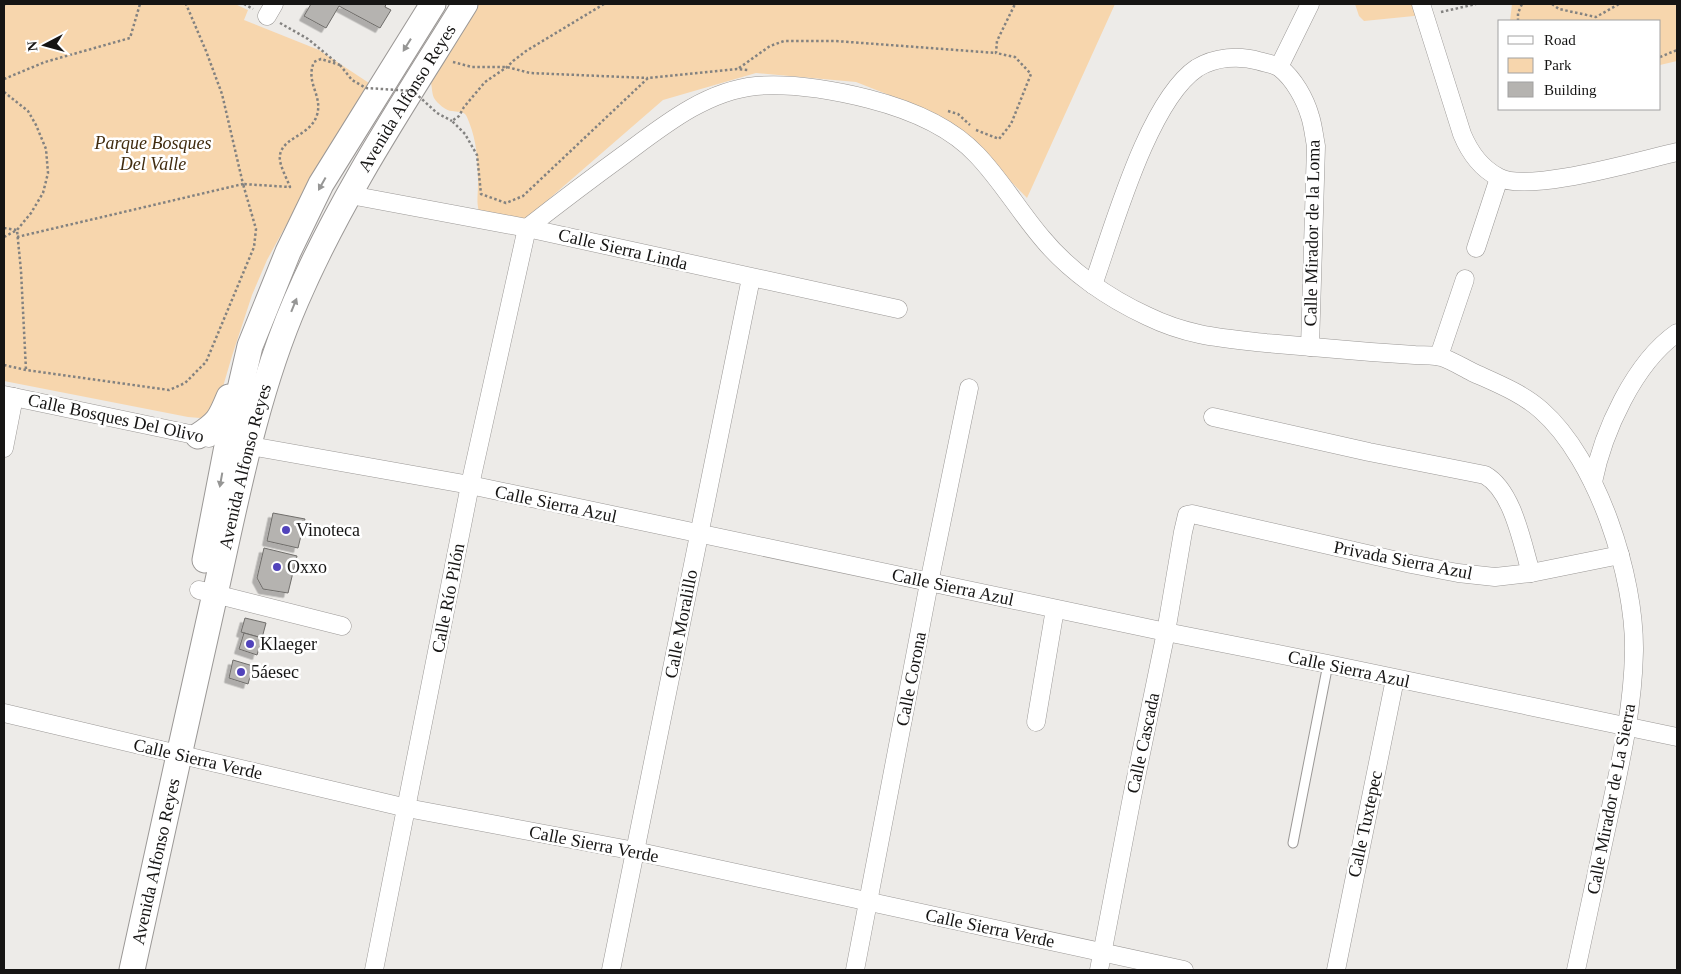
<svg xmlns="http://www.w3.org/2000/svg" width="1681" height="974" viewBox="0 0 1681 974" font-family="'Times New Roman',serif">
  <defs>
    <filter id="shadow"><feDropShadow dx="-4.5" dy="4.5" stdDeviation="0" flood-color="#0004"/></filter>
  </defs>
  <rect width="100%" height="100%" fill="#edebe8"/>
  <!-- green -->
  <g fill="#f7d6ad">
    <path d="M 4,4 L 235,4 L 248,10 L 244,20 L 319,50 L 369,83 L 284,229 L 267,260 L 252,295 L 232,356 L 217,407 L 210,415 L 200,418 L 188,417 L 4,381 Z"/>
    <path d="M 479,4 L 1115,4 L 1027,198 L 968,138 L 912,104 L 856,82 L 756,73 L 663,100 L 520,224 L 483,221 C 475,205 478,200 478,183 C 478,162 477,142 469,122 C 465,110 463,113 452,111 C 446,111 437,103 434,98 C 432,94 432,87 431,83 Z"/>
    <path d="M 1355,4 L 1417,4 L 1416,15 L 1414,16 L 1364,21 L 1359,16 Z"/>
    <path d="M 1512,4 L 1677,4 L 1677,61 L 1660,65 L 1660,21 L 1510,21 Z"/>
  </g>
  <!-- building -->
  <g fill="#b5b3b0" stroke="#6f6d6a" filter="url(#shadow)">
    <path d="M 311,4 L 386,4 L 385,7 L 391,10 L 380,28 L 339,6 L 326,28 L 304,16 Z"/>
    <path d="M 273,513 L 305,519 L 298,548 L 267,541 Z"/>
    <path d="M 264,548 L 297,556 L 288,593 L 263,589 L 257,578 Z"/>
    <path d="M 245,618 L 266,623 L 262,638 L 241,632 Z"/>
    <path d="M 244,633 L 262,638 L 257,655 L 239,649 Z"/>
    <path d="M 233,660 L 253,666 L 248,684 L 229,678 Z"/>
  </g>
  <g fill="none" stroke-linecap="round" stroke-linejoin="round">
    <!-- service casing -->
    <g stroke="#9b9896" stroke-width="11">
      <path id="service" d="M 1293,843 L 1328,664"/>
    </g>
    <!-- minor casing -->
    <g stroke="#9b9896" stroke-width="19">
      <g id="minor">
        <path d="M 1421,4 L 1462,134 C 1469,151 1481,168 1498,177 C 1527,194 1641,160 1677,152"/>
        <path d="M 267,16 L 274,4"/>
        <path d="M 1279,67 L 1310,4"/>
        <path d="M 349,193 L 361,197 L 527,228 L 898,309"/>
        <path d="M 1476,248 L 1499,178"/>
        <path d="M 1093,285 C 1113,229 1148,101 1197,68 C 1215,57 1239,55 1259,61 C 1265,63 1275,64 1280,68 C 1294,79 1305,99 1310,116 C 1313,125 1314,136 1316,146 L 1310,347"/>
        <path d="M 1439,356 L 1465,279"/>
        <path d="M 4,395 L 209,438"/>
        <path d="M 1213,417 L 1369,452 L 1485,475 C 1513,491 1522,543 1531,573"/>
        <path d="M 239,444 L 470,485 L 1166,632 L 1328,664 L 1677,737"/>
        <path d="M 4,448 L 14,397"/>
        <path d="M 1593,482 C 1603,432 1634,363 1677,333"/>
        <path d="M 199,590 L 342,626"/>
        <path d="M 4,713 L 407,808 L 635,851 L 1184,970"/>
        <path d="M 1036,722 L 1055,609"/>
        <path d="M 374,970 L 470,485 L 527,228 C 559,203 592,178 625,154 C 664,125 706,91 756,86 C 793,83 833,90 869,99 C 908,109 949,125 977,155 C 1001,180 1019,211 1042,238 C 1069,271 1108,298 1147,316 C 1188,336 1221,338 1266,343 C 1301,346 1336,349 1371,352 C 1385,353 1400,354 1415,355 C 1423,355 1433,355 1441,357 C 1451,360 1462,367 1472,372 C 1496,383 1522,393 1541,410 C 1598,460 1635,577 1634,651 C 1633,708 1621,760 1609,816 C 1598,867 1587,919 1576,970"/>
        <path d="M 611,970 L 751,278"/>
        <path d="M 855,970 L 929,583 L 969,388"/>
        <path d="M 1099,970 L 1132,797 L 1166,632 L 1183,532 L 1187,515 L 1192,514 L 1411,564 L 1458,573 L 1495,577 L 1531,573 L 1620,555"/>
        <path d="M 1336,970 L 1395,679"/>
      </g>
    </g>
    <!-- secondary casing -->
    <g stroke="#9b9896" stroke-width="27">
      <g id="secondary">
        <path d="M 198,436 C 218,423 220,419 229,397"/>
        <path d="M 205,560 L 228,441 L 250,346 L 288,252 L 321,184 L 433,4"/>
        <path id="s1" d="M 132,970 C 160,842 188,713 217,585 C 238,490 257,391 296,301 C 341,196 405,101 465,4"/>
      </g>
    </g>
    <!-- path -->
    <g stroke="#838280" stroke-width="2.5" stroke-dasharray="2.5 2.5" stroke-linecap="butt">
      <path d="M 244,4 L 253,9"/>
      <path d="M 604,4 L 526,51 L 513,61 L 507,67 L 485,82 L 464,107 L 459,116 L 452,121 L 465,134 L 477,155 L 481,194 L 506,203 L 523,196 L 648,78 L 737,69 L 748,70"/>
      <path d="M 1552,4 L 1559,9 L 1596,17 L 1619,4"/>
      <path d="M 4,6 L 4,4"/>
      <path d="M 1441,12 L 1476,4"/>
      <path d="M 1518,21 L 1518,13 L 1522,4"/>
      <path d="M 280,23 L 308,39 L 337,63"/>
      <path d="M 1660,57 L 1677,50"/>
      <path d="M 453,62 L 472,67 L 507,67 L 530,73 L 648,78"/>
      <path d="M 739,68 L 770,46 L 784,41 L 836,41 L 996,53"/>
      <path d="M 4,79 L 45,62 L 130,38 L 140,4"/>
      <path d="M 4,92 L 28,111 L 36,125 L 46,149 L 48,173 L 43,193 L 31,213 L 17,230 L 4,237"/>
      <path d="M 948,111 L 958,114 L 970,125"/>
      <path d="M 976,130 L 999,139 L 1011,124 L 1031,74 L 1015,57 L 996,53 L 997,41 L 1015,4"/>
      <path d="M 4,228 L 17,230 L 21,271 L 26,370"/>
      <path d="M 17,237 L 243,184 L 222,94 L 206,51 L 186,4"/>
      <path d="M 4,365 L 26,370 L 169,390 L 185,383 L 206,362 L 254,247 L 256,229 L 243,184 L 290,187 C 287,179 282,170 280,161 C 277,137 310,138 317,115 C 323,95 305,83 314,62 L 321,59 L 340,65"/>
    </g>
    <!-- service -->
    <use href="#service" stroke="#fff" stroke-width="9"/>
    <!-- minor -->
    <use href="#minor" stroke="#fff" stroke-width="18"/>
    <!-- secondary -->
    <use href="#secondary" stroke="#fff" stroke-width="25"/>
    <!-- path-bridge -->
    <path stroke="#838280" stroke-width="2.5" stroke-dasharray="2.5 2.5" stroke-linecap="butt" d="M 340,65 L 352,80 L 366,88 L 413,91 L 437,113 L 452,121"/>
  </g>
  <!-- one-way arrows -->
  <defs><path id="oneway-solid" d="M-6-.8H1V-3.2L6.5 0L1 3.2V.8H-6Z" transform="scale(1.25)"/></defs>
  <g fill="#969695">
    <use href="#oneway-solid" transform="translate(407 45) rotate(122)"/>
    <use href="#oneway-solid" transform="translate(322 184) rotate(119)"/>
    <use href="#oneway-solid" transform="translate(294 305) rotate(-68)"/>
    <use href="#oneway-solid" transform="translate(221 480) rotate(100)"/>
  </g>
  <!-- markers -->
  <g fill="#5143bb" stroke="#fff" stroke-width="2">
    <circle cx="286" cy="530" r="5"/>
    <circle cx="277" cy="567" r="5"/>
    <circle cx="250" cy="644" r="5"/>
    <circle cx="241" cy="672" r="5"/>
  </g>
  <g text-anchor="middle" stroke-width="5" stroke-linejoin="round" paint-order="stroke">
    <!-- street labels -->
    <g font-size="18" fill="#161514" stroke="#fff">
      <text dy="6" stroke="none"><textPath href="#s1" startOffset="921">Avenida Alfonso Reyes</textPath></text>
      <text transform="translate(1312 233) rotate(-89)" y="6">Calle Mirador de la Loma</text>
      <text transform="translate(623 249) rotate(13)" y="6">Calle Sierra Linda</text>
      <text transform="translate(116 418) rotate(12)" y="6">Calle Bosques Del Olivo</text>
      <text dy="6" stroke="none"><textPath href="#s1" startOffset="516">Avenida Alfonso Reyes</textPath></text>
      <text transform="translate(556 504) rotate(12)" y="6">Calle Sierra Azul</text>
      <text transform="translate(1403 560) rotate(11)" y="6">Privada Sierra Azul</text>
      <text transform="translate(953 587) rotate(12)" y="6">Calle Sierra Azul</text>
      <text transform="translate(448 598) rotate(-79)" y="6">Calle Río Pilón</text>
      <text transform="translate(681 624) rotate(-79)" y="6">Calle Moralillo</text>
      <text transform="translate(1349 669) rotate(12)" y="6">Calle Sierra Azul</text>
      <text transform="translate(911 679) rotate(-79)" y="6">Calle Corona</text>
      <text transform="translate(1143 743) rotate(-78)" y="6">Calle Cascada</text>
      <text transform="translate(198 759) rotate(13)" y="6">Calle Sierra Verde</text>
      <text transform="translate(1611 799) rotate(-79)" y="6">Calle Mirador de La Sierra</text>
      <text transform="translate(1365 824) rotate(-78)" y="6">Calle Tuxtepec</text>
      <text transform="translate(594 844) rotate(11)" y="6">Calle Sierra Verde</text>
      <text dy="6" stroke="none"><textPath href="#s1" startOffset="111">Avenida Alfonso Reyes</textPath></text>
      <text transform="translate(990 928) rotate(12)" y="6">Calle Sierra Verde</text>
    </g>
    <!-- park labels -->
    <g font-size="18" font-style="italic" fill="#412c0f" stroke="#fff">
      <text x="153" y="149">Parque Bosques<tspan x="153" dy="21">Del Valle</tspan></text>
    </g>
    <!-- poi labels -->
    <g font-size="18" fill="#161514" stroke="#fff" text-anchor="start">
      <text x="296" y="536">Vinoteca</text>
      <text x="287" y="573">Oxxo</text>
      <text x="260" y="650">Klaeger</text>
      <text x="251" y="678">5áesec</text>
    </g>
  </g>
  <!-- border -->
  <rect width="1681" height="974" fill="none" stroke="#161514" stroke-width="10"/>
  <!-- legend -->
  <rect x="1498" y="20" width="162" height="90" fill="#ffffff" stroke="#a2a1a1"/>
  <rect x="1508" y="36" width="25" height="8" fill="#ffffff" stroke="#a2a1a1"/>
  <text x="1544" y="45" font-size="15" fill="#161514">Road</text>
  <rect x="1508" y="58" width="25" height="15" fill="#f7d6ad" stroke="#a2a1a1"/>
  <text x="1544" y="70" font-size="15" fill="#161514">Park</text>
  <rect x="1508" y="82" width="25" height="15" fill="#b5b3b0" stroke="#a2a1a1"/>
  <text x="1544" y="95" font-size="15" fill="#161514">Building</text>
  <!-- north arrow -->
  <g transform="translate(45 45) rotate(264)" stroke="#ffffff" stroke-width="4" paint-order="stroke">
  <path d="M0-4L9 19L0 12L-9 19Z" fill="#161514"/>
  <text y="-8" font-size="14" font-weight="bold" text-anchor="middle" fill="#161514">N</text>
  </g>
</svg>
